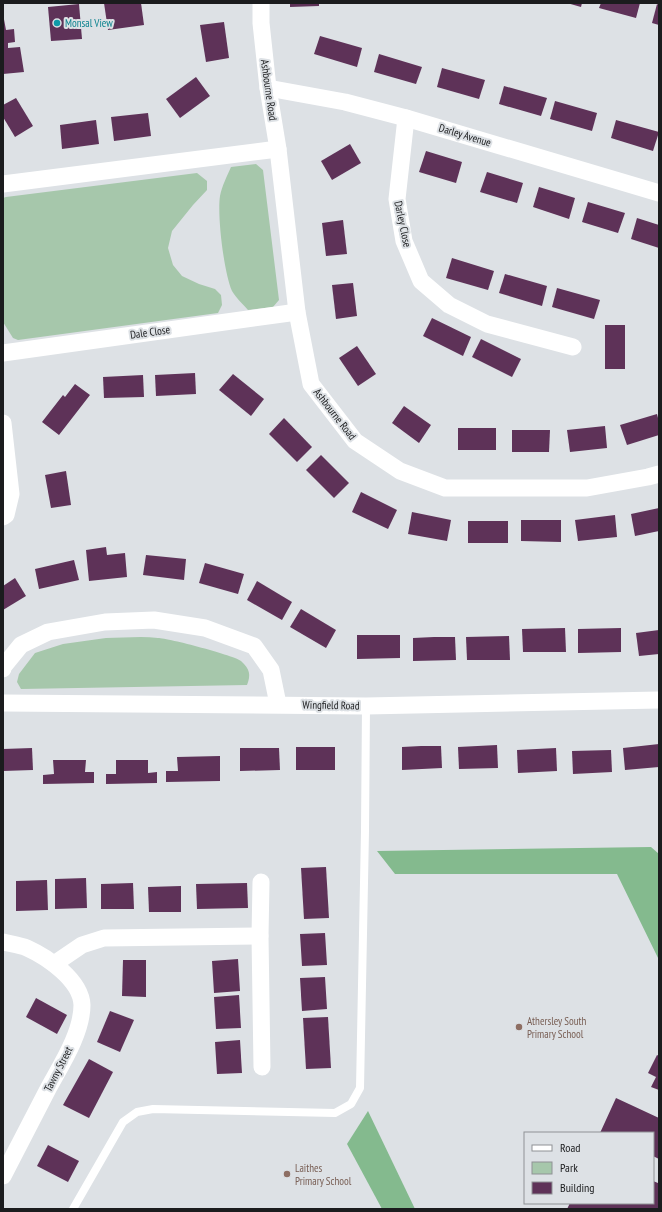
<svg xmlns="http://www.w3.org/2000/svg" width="662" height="1212" viewBox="0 0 662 1212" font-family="'PT Sans Narrow',sans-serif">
  <rect width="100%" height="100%" fill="#dde1e5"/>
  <!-- green -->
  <g fill="#a6c7ab">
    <path d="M 256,164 L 263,170 L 279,300 L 273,307 L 248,310 C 243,304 236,298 232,291 C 224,273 217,216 220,196 C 222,186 227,176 231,167 Z"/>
    <path d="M 197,173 L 207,181 L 207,190 L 193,205 L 172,231 L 168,248 L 173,265 L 182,276 L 199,284 L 215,289 L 221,295 L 222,305 L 218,313 L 18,340 L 13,338 L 3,322 L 3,198 L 6,197 Z"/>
    <path d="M 106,638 C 123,638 141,636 158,638 C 168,638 236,656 241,661 C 250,669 251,675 247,685 L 21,689 L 17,682 L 19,674 L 35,653 L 63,644 Z"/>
  </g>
  <!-- forest -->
  <g fill="#84ba8e">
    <path d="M 651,847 L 659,854 L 659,960 L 617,874 L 395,874 L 377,851 Z"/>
    <path d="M 368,1111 L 415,1209 L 382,1209 L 347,1144 Z"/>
  </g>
  <!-- building -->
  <g fill="#5e3258">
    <path d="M 104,3 L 141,3 L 144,25 L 108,30 Z"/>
    <path d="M 290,3 L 319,3 L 319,6 L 290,7 Z"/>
    <path d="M 567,3 L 582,3 L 581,7 Z"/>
    <path d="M 601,3 L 640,3 L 636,18 L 599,8 Z"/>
    <path d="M 79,4 L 82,39 L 51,41 L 48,7 Z"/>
    <path d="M 657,4 L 659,5 L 659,25 L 652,23 Z"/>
    <path d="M 3,14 L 6,30 L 14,29 L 15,42 L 8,43 L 8,48 L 20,47 L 24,72 L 3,74 Z"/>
    <path d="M 224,22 L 229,58 L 206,62 L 200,25 Z"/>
    <path d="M 320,36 L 362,48 L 357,67 L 314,54 Z"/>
    <path d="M 379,54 L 422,67 L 416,84 L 374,72 Z"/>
    <path d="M 442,68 L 485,80 L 479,99 L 437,87 Z"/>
    <path d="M 196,77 L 210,96 L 180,118 L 166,99 Z"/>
    <path d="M 504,86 L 547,98 L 541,116 L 499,104 Z"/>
    <path d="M 16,98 L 33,126 L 15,137 L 3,117 L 3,105 Z"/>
    <path d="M 555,101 L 597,113 L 592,131 L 550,119 Z"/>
    <path d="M 148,113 L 151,136 L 114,141 L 111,117 Z"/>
    <path d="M 96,120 L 99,144 L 62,149 L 60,125 Z"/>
    <path d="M 616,120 L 659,132 L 653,151 L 611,138 Z"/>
    <path d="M 350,144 L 361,163 L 332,180 L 321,161 Z"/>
    <path d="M 426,151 L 462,162 L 456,183 L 419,172 Z"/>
    <path d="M 487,172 L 523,183 L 517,203 L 480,192 Z"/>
    <path d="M 539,187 L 575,198 L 569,219 L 533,207 Z"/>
    <path d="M 588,202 L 625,213 L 618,233 L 582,222 Z"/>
    <path d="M 637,218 L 659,225 L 659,248 L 631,239 Z"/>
    <path d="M 343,220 L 347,254 L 326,256 L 322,223 Z"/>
    <path d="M 452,258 L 494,271 L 488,290 L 446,278 Z"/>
    <path d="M 505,274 L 547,286 L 542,306 L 499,293 Z"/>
    <path d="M 353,283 L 357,316 L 336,319 L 332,285 Z"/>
    <path d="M 557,288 L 600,300 L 594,319 L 552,307 Z"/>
    <path d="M 432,318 L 471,337 L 463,356 L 423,336 Z"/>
    <rect x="605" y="325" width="20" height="44"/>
    <path d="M 481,339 L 521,359 L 512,377 L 472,357 Z"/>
    <path d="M 357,346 L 376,374 L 358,386 L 339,358 Z"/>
    <path d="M 195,373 L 196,394 L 156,396 L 155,375 Z"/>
    <path d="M 233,374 L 264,399 L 251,416 L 219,390 Z"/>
    <path d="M 143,375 L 144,397 L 104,398 L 103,377 Z"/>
    <path d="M 75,384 L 90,395 L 59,435 L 42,422 L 63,395 L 65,397 Z"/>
    <path d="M 404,406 L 431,425 L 419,443 L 392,423 Z"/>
    <path d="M 657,414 L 659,422 L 659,435 L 627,445 L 620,425 Z"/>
    <path d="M 284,418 L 312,447 L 297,462 L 269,434 Z"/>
    <path d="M 605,426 L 607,448 L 570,452 L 567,430 Z"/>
    <rect x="458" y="428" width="38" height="22"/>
    <path d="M 512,430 L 550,430 L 549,452 L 512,452 Z"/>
    <path d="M 321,455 L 349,483 L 334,498 L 306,470 Z"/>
    <path d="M 66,471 L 71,505 L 51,508 L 45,475 Z"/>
    <path d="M 361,492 L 397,510 L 388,529 L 352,512 Z"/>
    <path d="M 659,508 L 659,531 L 635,536 L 631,514 Z"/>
    <path d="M 412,512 L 451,520 L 447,541 L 408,534 Z"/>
    <path d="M 615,515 L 617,537 L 578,541 L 575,520 Z"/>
    <path d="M 521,520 L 561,520 L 561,542 L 521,541 Z"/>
    <rect x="468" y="521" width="40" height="22"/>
    <path d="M 106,547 L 107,555 L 125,553 L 127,577 L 89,581 L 86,550 Z"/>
    <path d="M 146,555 L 186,559 L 184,580 L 143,575 Z"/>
    <path d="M 74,560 L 79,580 L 39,589 L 35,569 Z"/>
    <path d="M 205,563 L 244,574 L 238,594 L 199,583 Z"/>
    <path d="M 15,578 L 26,596 L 3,610 L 3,586 Z"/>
    <path d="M 257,581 L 292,602 L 282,620 L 247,600 Z"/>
    <path d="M 301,609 L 336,630 L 326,648 L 290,627 Z"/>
    <path d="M 565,628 L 566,652 L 523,652 L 522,629 Z"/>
    <path d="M 621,628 L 621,652 L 578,653 L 578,629 Z"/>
    <path d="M 659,630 L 659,654 L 639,656 L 636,633 Z"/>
    <path d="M 357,635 L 400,635 L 400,658 L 357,659 Z"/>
    <path d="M 509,636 L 510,660 L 467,660 L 466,637 Z"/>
    <path d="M 434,637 L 455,637 L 456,660 L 413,661 L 413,638 Z"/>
    <path d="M 659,744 L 659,767 L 625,770 L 623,748 Z"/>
    <path d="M 497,745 L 498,768 L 459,769 L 458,747 Z"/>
    <path d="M 421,746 L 441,746 L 442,768 L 402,770 L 402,747 Z"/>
    <rect x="296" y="747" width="39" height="23"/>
    <path d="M 32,748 L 33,770 L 3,771 L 3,749 Z"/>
    <path d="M 240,748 L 279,748 L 280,770 L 240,771 Z"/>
    <path d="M 556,748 L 557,771 L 518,773 L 517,750 Z"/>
    <path d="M 611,750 L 612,772 L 573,774 L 572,751 Z"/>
    <path d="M 220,756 L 220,781 L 166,782 L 166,771 L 178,771 L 177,757 Z"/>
    <path d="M 53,760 L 86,760 L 85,772 L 94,772 L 94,783 L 43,784 L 43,775 L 54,774 Z"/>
    <path d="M 116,760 L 148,760 L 148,773 L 157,772 L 157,783 L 106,784 L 106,774 L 116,774 Z"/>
    <path d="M 326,867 L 329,918 L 304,919 L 301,868 Z"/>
    <path d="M 86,878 L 87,908 L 55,909 L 55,879 Z"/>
    <path d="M 47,880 L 48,910 L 16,911 L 16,881 Z"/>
    <path d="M 133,883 L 134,909 L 101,909 L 101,884 Z"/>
    <path d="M 247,883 L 248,908 L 197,909 L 196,884 Z"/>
    <path d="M 181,886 L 181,912 L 149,912 L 148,887 Z"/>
    <path d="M 325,933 L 327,965 L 302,966 L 300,934 Z"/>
    <path d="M 238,959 L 240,991 L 214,993 L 212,961 Z"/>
    <path d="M 123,960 L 146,960 L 146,997 L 122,996 Z"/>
    <path d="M 325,977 L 327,1009 L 302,1011 L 300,978 Z"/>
    <path d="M 239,995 L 241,1028 L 216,1029 L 214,997 Z"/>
    <path d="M 36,998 L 67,1015 L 57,1034 L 26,1017 Z"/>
    <path d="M 110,1011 L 134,1020 L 120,1052 L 97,1042 Z"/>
    <path d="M 328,1017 L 331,1068 L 306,1069 L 303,1018 Z"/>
    <path d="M 240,1040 L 242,1073 L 217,1074 L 215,1042 Z"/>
    <path d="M 657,1055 L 659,1056 L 659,1090 L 651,1087 L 656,1077 L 648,1073 Z"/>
    <path d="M 89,1059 L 113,1072 L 89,1118 L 63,1105 Z"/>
    <path d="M 616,1098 L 659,1118 L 659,1159 L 653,1156 L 653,1133 L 600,1133 Z"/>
    <path d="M 48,1145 L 79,1161 L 68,1182 L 37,1166 Z"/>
    <path d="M 653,1181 L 658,1183 L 659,1181 L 659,1209 L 656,1208 L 656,1209 L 567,1209 L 570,1203 L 653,1203 Z"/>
  </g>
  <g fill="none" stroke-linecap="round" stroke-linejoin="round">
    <!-- service -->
    <path stroke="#fff" stroke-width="8" d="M 73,1209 L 123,1122 L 137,1112 L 153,1109 L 335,1113 L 351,1104 L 360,1088 L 365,831 L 366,706"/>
    <!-- minor -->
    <g stroke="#fff" stroke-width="17">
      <path d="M 261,3 L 261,23 L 268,88 L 278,149 L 297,312 L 311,384 L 355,441 L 400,471 L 445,488 L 587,488 L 648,477 L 659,474"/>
      <path d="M 268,88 L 345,102 L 406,118 L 659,193"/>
      <path d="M 406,118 L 397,199 L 404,241 L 421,281 L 449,305 L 487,324 L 573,347"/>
      <path d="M 3,184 L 278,149"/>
      <path d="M 3,353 L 297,312"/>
      <path d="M 3,423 L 11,494 L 6,515 L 3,517"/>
      <path d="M 3,669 L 3,667 L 21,645 L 48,632 L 105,622 L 154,620 L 205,628 L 254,646 L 271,670 L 278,704"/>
      <path d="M 3,703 L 366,706 L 659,700"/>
      <path d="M 261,882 L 260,936 L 262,1067"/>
      <path d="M 3,942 C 11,944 20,945 27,948 C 47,957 81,980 82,1005 C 82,1033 61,1065 48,1089 C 33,1118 18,1147 3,1176"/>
      <path d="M 54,964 L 82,945 L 104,938 L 260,936"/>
    </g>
  </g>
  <!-- markers -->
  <circle fill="#0f9aa8" stroke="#dde1e5" stroke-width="1.5" cx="57" cy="23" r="4"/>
  <g fill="#8d6e63" stroke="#dde1e5" stroke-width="1.5">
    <circle cx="519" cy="1027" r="4"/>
    <circle cx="287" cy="1174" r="4"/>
  </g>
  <g text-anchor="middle" stroke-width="4" stroke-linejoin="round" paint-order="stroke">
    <!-- culture labels -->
    <g font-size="11" fill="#0d838f" stroke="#dde1e5" text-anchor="start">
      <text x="65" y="27">Monsal View</text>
    </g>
    <!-- street labels -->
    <g font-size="11" fill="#1b1c1e" stroke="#dde1e5">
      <text transform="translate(269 90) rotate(82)" y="4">Ashbourne Road</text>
      <text transform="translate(465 135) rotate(17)" y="4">Darley Avenue</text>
      <text transform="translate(403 224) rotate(78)" y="4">Darley Close</text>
      <text transform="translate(150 332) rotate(-8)" y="4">Dale Close</text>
      <text transform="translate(335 414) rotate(52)" y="4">Ashbourne Road</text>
      <text transform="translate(331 705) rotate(1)" y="4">Wingfield Road</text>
      <text transform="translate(58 1069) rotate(-63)" y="4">Tawny Street</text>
    </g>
    <!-- education labels -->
    <g font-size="11" fill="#785e54" stroke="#dde1e5" text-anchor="start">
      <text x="527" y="1025">Athersley South<tspan x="527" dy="13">Primary School</tspan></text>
      <text x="295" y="1172">Laithes<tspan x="295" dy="13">Primary School</tspan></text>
    </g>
  </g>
  <!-- border -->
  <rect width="662" height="1212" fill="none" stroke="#1b1c1e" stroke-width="8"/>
  <!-- legend -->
  <rect x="524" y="1132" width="130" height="72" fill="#dde1e5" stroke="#8f9295"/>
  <rect x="532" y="1145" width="20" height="6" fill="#ffffff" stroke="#8f9295"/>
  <text x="560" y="1152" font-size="12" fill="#1b1c1e">Road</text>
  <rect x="532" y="1162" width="20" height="12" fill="#a6c7ab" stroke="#8f9295"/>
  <text x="560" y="1172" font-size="12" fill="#1b1c1e">Park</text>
  <rect x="532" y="1182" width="20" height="12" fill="#5e3258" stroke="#8f9295"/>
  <text x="560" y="1192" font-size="12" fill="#1b1c1e">Building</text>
</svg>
